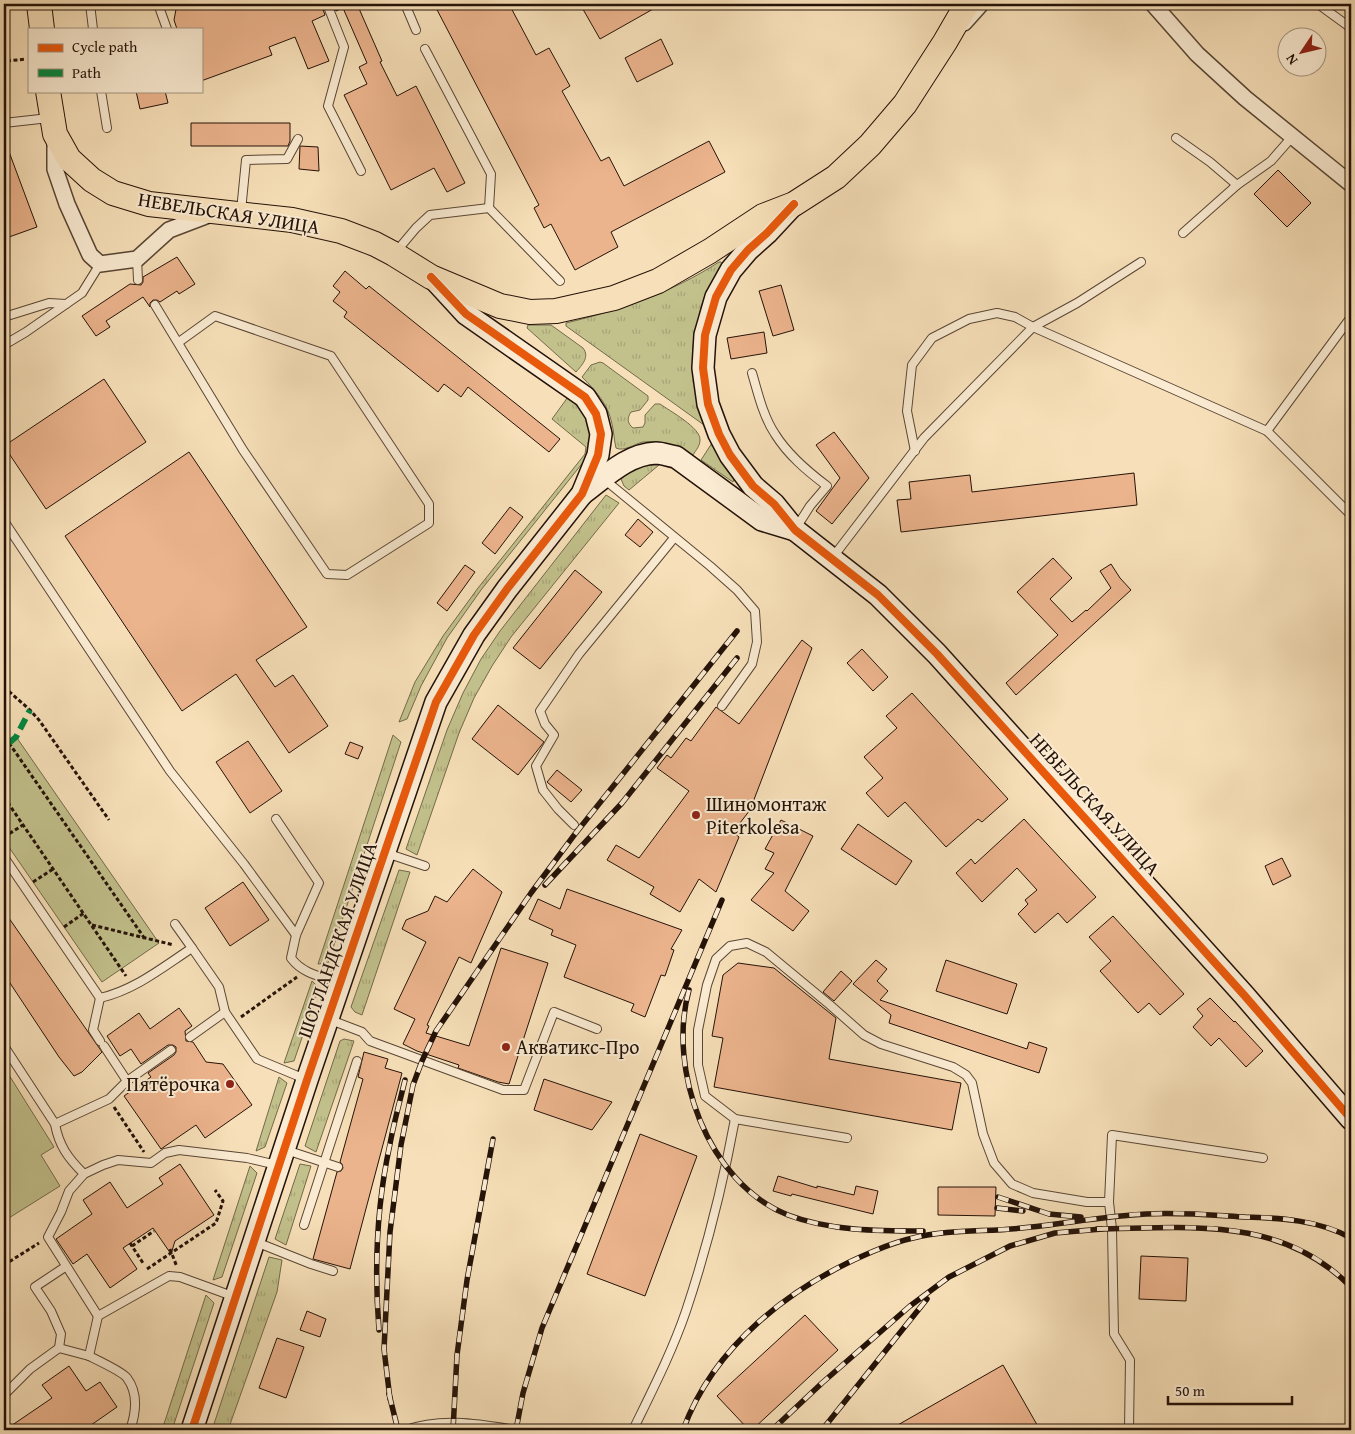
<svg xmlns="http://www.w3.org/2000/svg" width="1355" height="1434" viewBox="0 0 1355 1434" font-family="'Gentium Book Plus',serif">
  <defs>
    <pattern id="grass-tufts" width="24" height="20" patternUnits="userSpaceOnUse" patternTransform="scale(1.25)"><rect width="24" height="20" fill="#c2c18c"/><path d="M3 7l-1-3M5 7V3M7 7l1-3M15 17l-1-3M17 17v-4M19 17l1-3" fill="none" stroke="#a7a577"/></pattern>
  </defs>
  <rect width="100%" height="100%" fill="#f7e0b9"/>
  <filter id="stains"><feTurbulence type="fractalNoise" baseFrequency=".004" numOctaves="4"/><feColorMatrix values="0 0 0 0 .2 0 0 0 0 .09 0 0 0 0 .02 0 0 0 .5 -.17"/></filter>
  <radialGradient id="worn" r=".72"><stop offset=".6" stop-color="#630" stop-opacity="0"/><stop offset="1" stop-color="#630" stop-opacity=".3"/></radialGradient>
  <!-- grass -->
  <g fill="url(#grass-tufts)" stroke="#736a4a">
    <path d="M 719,262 L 721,262 L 722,264 L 706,292 L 701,307 L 693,346 L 693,367 L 705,424 L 704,425 L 566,326 L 566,323 C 620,310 671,293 719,262 Z"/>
    <path d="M 528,325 L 551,325 L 583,348 C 590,357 582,365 576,372 L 527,328 Z"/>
    <path d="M 600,362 L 603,363 L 648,396 L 648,400 L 640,410 L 631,412 C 627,418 627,423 633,428 L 643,427 L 645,423 L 645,415 L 655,404 L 660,404 C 670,411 701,428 700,440 C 700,446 696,450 693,455 C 679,447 659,440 643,442 C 634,444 624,452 616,448 C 614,440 614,432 612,424 C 608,404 596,391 582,377 L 591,365 Z"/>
    <path d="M 568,397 C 588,411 596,437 585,460 L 481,590 L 447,638 L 421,686 L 407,719 L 399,722 L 415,682 L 443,636 L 478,588 L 585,454 L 586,447 L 552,419 Z"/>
    <path d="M 712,443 L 734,479 L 733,482 L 701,460 Z"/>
    <path d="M 645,465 L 659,465 L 629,490 L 624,486 L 621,479 L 633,470 Z"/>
    <path d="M 606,495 L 619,503 L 511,637 L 492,666 L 474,698 L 459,733 L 417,855 L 406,849 L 447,730 L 463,693 L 481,659 L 500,631 Z"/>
    <path d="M 393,735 L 401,742 L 328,963 L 318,964 Z"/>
    <path d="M 399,870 L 410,872 L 362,1015 L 355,1012 L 351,1007 Z"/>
    <path d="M 312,981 L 319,988 L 294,1061 L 284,1063 Z"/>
    <path d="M 344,1039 L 354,1041 L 316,1152 L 305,1146 L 340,1041 Z"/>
    <path d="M 279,1077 L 287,1083 L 265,1147 L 256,1151 Z"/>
    <path d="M 300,1164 L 311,1166 L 286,1245 L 275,1239 Z"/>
    <path d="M 250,1166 L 257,1173 L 222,1277 L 213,1280 Z"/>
    <path d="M 269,1257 L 282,1260 L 277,1292 L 228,1430 L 212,1430 Z"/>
    <path d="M 206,1295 L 214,1303 L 172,1430 L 162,1430 Z"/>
  </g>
  <!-- park -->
  <g fill="#c2c18c" stroke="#736a4a">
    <path d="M 4,736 L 9,743 L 17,738 L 159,943 L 102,982 L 4,840 Z"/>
    <path d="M 4,1067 L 54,1147 L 41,1155 L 60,1186 L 4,1221 Z"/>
  </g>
  <!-- building -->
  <g fill="#ecb48d" stroke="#241208">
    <path d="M 177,4 L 321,4 L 325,15 L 312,21 L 329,61 L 308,69 L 295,37 L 269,47 L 272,55 L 201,81 L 201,29 L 177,29 L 174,20 Z"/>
    <path d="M 333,4 L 357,4 L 382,61 L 380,62 L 397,96 L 416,86 L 465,183 L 447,192 L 434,168 L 391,190 L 344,95 L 367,84 L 359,67 L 367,63 L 343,8 L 336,11 Z"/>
    <path d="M 434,4 L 509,4 L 536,55 L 549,48 L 570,86 L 562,91 L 601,161 L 609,157 L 624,186 L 709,141 L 725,172 L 611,232 L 618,247 L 575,270 L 551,224 L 544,228 L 534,208 L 539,205 Z"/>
    <path d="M 580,4 L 662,4 L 600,39 Z"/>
    <path d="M 661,39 L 673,64 L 637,82 L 625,58 Z"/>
    <path d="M 136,91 L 165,91 L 168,103 L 140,109 Z"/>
    <path d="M 191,123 L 290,123 L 290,141 L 288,146 L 191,146 Z"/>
    <path d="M 4,141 L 5,141 L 37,227 L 9,237 L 4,224 Z"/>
    <path d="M 300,146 L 318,147 L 319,171 L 299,169 Z"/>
    <path d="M 1278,170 L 1311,203 L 1287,227 L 1254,194 Z"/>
    <path d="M 177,257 L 195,284 L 179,294 L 177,291 L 160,302 L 157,300 L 153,300 L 150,303 L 150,307 L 143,297 L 106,321 L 110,327 L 96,336 L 82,316 L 130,284 L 141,285 L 143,282 L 143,277 Z"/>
    <path d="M 345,271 L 366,289 L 369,286 L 560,439 L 549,452 L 468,387 L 461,397 L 444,384 L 438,392 L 344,317 L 347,312 L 333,301 L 340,292 L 333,286 Z"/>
    <path d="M 781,285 L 794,330 L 773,336 L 759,291 Z"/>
    <path d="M 764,332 L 767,353 L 731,359 L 727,338 Z"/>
    <path d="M 104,379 L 146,442 L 46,509 L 4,446 Z"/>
    <path d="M 834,432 L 869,478 L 832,524 L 816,511 L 840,478 L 816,445 Z"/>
    <path d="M 189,452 L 307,627 L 256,660 L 275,687 L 293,675 L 328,726 L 289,753 L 236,674 L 182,711 L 65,536 Z"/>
    <path d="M 1134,473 L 1137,505 L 901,532 L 897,500 L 911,499 L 909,482 L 970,475 L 972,492 Z"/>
    <path d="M 510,507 L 523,517 L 495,554 L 482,543 Z"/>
    <path d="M 638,519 L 653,532 L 640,547 L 625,535 Z"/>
    <path d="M 1053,558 L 1072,578 L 1050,599 L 1072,622 L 1086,610 L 1087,611 L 1111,588 L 1100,571 L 1111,564 L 1120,578 L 1131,590 L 1016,695 L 1006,683 L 1058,635 L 1017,592 Z"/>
    <path d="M 465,565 L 475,572 L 447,611 L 437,603 Z"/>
    <path d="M 575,570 L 602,592 L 540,669 L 513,648 Z"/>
    <path d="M 802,640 L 812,648 L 750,810 L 733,832 L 739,837 L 716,892 L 699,879 L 680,912 L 650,894 L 654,887 L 607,860 L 616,845 L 639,858 L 689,791 L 657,768 L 667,755 L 671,758 L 686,738 L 691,741 L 716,707 L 739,724 Z"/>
    <path d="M 862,649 L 888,677 L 873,691 L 847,663 Z"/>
    <path d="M 912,693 L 1008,799 L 982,822 L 978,819 L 946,847 L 905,802 L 888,817 L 866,793 L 883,778 L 864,757 L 897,728 L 886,716 Z"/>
    <path d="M 498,705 L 544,742 L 518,775 L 472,739 Z"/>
    <path d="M 248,741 L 282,791 L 250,813 L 216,762 Z"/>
    <path d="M 350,742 L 363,747 L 358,759 L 345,754 Z"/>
    <path d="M 557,770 L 582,790 L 571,802 L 547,782 Z"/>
    <path d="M 1024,819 L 1096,897 L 1067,923 L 1058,913 L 1035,933 L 1018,914 L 1028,904 L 1025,900 L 1037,890 L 1017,868 L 982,902 L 956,873 L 971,859 L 975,864 Z"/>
    <path d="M 781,820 L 813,836 L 785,891 L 809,911 L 793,931 L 751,900 L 774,873 L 765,869 L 774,853 L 765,849 Z"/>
    <path d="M 858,824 L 912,861 L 896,885 L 841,849 Z"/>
    <path d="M 1282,858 L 1291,876 L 1273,885 L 1265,866 Z"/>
    <path d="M 473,869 L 502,892 L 471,963 L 459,957 L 427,1025 L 429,1026 L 426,1033 L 469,1046 L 501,948 L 548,963 L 509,1084 L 498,1082 L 458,1068 L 459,1065 L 417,1051 L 403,1044 L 415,1019 L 394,1009 L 426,942 L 402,929 L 406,920 L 428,911 L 435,896 L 447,902 Z"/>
    <path d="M 243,882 L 269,920 L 230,946 L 205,908 Z"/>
    <path d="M 567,889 L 682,930 L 671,949 L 674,950 L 665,976 L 661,975 L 645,1017 L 631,1011 L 634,1004 L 564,977 L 576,945 L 551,935 L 553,930 L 529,919 L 538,899 L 560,909 Z"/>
    <path d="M 4,911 L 102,1052 L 82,1072 L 74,1076 L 59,1057 L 4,974 Z"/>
    <path d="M 1113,916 L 1184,994 L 1160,1015 L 1149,1003 L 1138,1013 L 1100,971 L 1111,961 L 1089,937 Z"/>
    <path d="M 876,960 L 887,969 L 877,981 L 888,991 L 880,1000 L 1027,1049 L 1029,1042 L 1047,1048 L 1039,1073 L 889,1023 L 891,1015 L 853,984 Z"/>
    <path d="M 946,960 L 1017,984 L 1007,1014 L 936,991 Z"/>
    <path d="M 738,963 L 774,968 L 836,1018 L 829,1059 L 961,1083 L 952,1130 L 714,1087 L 723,1038 L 712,1036 L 723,975 Z"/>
    <path d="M 841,971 L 852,981 L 834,1001 L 823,992 Z"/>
    <path d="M 1210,998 L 1234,1022 L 1235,1021 L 1263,1051 L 1246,1067 L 1219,1038 L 1211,1046 L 1193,1027 L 1203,1016 L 1197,1009 Z"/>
    <path d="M 179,1008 L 192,1026 L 185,1031 L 186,1041 L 193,1042 L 206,1062 L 223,1064 L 252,1105 L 205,1138 L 196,1125 L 161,1149 L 124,1096 L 151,1077 L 148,1073 L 174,1055 L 176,1052 L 176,1047 L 173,1045 L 168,1045 L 141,1064 L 131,1049 L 120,1056 L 107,1036 L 139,1013 L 150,1029 Z"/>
    <path d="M 364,1052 L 388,1059 L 385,1068 L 402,1073 L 350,1269 L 313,1259 L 337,1172 L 341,1171 L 343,1168 L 342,1164 L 340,1162 L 363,1079 L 358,1077 Z"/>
    <path d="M 544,1079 L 612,1102 L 592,1130 L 534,1110 Z"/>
    <path d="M 640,1134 L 697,1156 L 645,1296 L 587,1274 Z"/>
    <path d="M 180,1164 L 214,1215 L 175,1241 L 171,1254 L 153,1228 L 123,1248 L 137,1269 L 110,1288 L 87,1254 L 73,1264 L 56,1239 L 92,1214 L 83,1200 L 110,1182 L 127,1208 L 163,1184 L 159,1178 Z"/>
    <path d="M 778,1176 L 817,1188 L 817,1186 L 854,1195 L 856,1186 L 878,1191 L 873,1214 L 792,1194 L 791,1196 L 773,1191 Z"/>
    <path d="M 938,1187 L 996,1187 L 995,1216 L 938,1215 Z"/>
    <path d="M 1141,1256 L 1188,1258 L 1186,1301 L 1139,1299 Z"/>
    <path d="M 307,1311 L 326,1319 L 320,1337 L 300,1330 Z"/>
    <path d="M 805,1315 L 838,1350 L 752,1430 L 749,1430 L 717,1396 Z"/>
    <path d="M 277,1338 L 304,1347 L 286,1398 L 259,1388 Z"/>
    <path d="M 1003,1365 L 1040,1430 L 889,1430 Z"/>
    <path d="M 69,1366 L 86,1391 L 100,1382 L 117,1407 L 84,1430 L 5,1430 L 52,1398 L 42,1385 Z"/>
  </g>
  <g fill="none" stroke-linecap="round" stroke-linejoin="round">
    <!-- lane casing -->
    <g stroke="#594634" stroke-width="10">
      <g id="lane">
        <path d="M 90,4 L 93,29"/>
        <path d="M 158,4 L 167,29"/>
        <path d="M 327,4 L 344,47 L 328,106 L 361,171"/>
        <path d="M 405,4 L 416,30"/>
        <path d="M 1318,4 L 1351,28"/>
        <path d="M 425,49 L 491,174 L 489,208"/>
        <path d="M 101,91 L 107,128"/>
        <path d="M 4,123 L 49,118"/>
        <path d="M 1176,138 L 1210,162 L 1237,185"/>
        <path d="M 241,211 L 246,160 L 287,159 L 298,139"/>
        <path d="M 1183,233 L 1237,185 L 1271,161 L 1292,137"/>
        <path d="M 395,253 L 416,228 L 430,215 L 489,208 L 560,281"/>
        <path d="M 137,259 L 138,280"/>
        <path d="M 155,305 L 243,450 L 327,574 L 347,575 L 429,523 L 429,504 L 331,356 L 215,316 L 179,342"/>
        <path d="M 4,317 L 49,303 L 66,304"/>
        <path d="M 4,345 L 26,332 L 82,293 L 100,264"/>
        <path d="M 752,373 C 758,393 763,416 775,434 C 788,455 807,471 827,486 L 810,506 L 796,528"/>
        <path d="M 1267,431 L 1351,515"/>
        <path d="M 915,451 L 907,411 L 912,365 L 932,338 L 969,319 L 997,313 L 1015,317 L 1033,327 L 1267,431 L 1351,317"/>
        <path d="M 605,480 L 710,566 L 737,590 L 755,611 L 757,642 L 752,664 L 722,706"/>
        <path d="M 4,521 L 170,771 L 244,864 L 296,935"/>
        <path d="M 833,557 L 924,438 L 1033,327 L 1077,303 L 1141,262"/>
        <path d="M 276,819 L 319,883 L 296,935 L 291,958 C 303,974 320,976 338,982"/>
        <path d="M 574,825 L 558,809 L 543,790 L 536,766 L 554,735 L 545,724 L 540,711 L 579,654 L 674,538"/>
        <path d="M 386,853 L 425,866"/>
        <path d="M 4,857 L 100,998 C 135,990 163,967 192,948 L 219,987 L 225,1012 L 257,1059 L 305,1079"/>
        <path d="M 175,924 L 192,948"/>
        <path d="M 328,1019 L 362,1032 L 370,1041 L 503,1090 L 524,1090 L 554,1012 L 597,1029"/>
        <path d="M 190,1037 L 225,1012"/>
        <path d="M 100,1041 L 93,1030 L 100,998"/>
        <path d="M 4,1046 L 55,1124 C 59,1146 68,1158 84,1174 L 103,1165 L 118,1160 L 151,1163 L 165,1153 L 179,1150 L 247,1158 L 277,1165"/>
        <path d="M 104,1046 L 127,1081"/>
        <path d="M 55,1124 L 109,1099 L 127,1081 L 171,1050"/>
        <path d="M 847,1138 L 735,1119 L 705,1096 L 698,1065 L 698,1030 L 707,985 L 716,959 L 730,946 L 747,943 L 766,952 L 830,1005 L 864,1035 L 881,1044 L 953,1067 L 966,1075 L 972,1083 L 983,1134 L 994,1163 L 1012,1184 L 1033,1193 L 1087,1202 L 1109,1202 L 1112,1229 L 1114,1334 L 1130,1360 L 1129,1430"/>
        <path d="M 286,1150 L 338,1167"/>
        <path d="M 84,1174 L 69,1191 L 61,1212 L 48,1237 L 98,1316 L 169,1276 L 180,1277 L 235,1297"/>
        <path d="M 1109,1202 L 1112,1135 L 1263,1158"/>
        <path d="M 304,1225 L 357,1061"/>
        <path d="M 256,1242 L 311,1264 L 333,1271"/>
        <path d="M 98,1316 L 89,1356 C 97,1360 123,1372 127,1378 C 139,1394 136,1413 130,1430"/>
        <path d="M 59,1348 L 61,1334 L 51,1311 L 35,1287 L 65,1267"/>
        <path d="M 4,1395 L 30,1369 L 59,1348 L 89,1356"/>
        <path d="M 406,1430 C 441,1417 479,1424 516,1430"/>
        <path d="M 633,1430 C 652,1391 672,1352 686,1311 C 707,1248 723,1184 735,1119"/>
      </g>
    </g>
    <!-- street casing -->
    <g stroke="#594634" stroke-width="18">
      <g id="street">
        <path d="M 1153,4 L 1197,54 L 1245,98 L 1351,184"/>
        <path d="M 964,23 L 981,4"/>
        <path d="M 55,138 L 55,169 L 67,204 L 90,255 L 100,264 L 137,259 L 169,230 L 211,214"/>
      </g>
    </g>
    <!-- secondary casing -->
    <g stroke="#241208" stroke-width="24">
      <g id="secondary">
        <path d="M 794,204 L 767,233 L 748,250 L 731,270 L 716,297 L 705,335 L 703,368 L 708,404 L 719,434 L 730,455 L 753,486 L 774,504 L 795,530 L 878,595 L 937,654 L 1244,995 L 1351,1119"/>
        <path d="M 582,494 C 604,478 627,454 656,453 C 663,453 669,456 676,457 L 762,520 L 795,530"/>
        <path d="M 192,1430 L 307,1080 L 436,702 L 474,635 L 507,589 L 582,494 L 598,455 L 601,434 L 596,414 L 585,397 L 466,314 L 432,277"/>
      </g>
    </g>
    <!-- primary casing -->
    <g stroke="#241208" stroke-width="26">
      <g id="primary">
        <path d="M 39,4 L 42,29"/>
        <path d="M 48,91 L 55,134 L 69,159 L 92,180 L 113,193 L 149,204 L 292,220 L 341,231 L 375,244 L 394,254 L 431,277 L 500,306 L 530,312 L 556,311 L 614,298 L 658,281 L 710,251 L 763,216 L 794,204 L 836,177 L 870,145 L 905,104 L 945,42 L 967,4"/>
      </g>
    </g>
    <!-- path -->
    <g stroke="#241208" stroke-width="3" stroke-dasharray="4 2.5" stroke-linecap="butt">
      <path d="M 4,9 L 21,7"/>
      <path d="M 7,61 L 26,59"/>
      <path d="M 4,687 L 30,710 L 39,720 L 109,820"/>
      <path d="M 9,743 L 145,939"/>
      <path d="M 4,797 L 126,976"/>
      <path d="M 4,837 L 23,825"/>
      <path d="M 33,882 L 53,869"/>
      <path d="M 92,925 L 174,945"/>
      <path d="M 64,927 L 84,913"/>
      <path d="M 241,1017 L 297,977"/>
      <path d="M 114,1107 L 144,1152"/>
      <path d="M 130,1243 L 143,1263"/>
      <path d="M 132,1246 L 154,1231"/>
      <path d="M 170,1249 L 177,1267"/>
      <path d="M 4,1265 L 39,1243"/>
      <path d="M 147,1269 L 216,1223 L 223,1201 L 215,1190"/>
    </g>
    <!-- lane -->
    <use href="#lane" stroke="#faebd2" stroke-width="8"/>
    <!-- street -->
    <use href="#street" stroke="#faebd2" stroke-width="15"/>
    <!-- secondary -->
    <use href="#secondary" stroke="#faebd2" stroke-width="21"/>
    <!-- primary -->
    <use href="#primary" stroke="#f7e0b9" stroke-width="24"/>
    <!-- rail casing -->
    <g stroke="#241208" stroke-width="5.5">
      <g id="rail">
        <path d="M 545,885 L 622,803 L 737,658"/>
        <path d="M 689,990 C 667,1069 707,1183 788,1215 C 830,1231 878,1231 923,1231"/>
        <path d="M 998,1197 L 1049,1214 L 1081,1217"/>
        <path d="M 997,1208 L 1023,1211"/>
        <path d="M 1097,1229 C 1189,1228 1280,1215 1351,1287"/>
        <path d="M 379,1330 C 374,1268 377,1204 390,1144 C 394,1122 400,1101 405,1080"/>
        <path d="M 389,1394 L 398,1430"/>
        <path d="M 390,1399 L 384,1349 L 390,1232 L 401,1145 L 413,1085 L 422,1061 L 436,1031 L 531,893 L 575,834 L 737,631"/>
        <path d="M 453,1430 L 457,1355 L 467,1280 L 493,1139"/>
        <path d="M 516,1430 L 523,1393 L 542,1328 L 722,900"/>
        <path d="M 683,1430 C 714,1345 792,1285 874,1251 C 886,1246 899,1241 913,1238 C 948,1229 986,1232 1022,1228 C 1063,1224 1105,1216 1146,1214 C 1179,1212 1212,1215 1245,1217 C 1280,1218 1319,1220 1351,1238"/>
        <path d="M 772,1430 L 822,1383 L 910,1306 L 949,1277 L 1010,1246 L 1055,1233 L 1102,1229"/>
        <path d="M 822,1430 L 927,1299"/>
      </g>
    </g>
    <!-- rail -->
    <use href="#rail" stroke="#faebd2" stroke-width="4" stroke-dasharray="11" stroke-linecap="butt"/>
    <!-- quiet -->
    <path stroke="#00873e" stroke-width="6" stroke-dasharray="12 6" stroke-linecap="butt" d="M 9,743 L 16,737 L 30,710"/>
    <!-- cycleway casing -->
    <g stroke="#faebd2" stroke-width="11">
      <g id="cycleway">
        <path d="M 794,204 L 767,233 L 748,250 L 731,270 L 716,297 L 705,335 L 703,368 L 708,404 L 719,434 L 730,455 L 753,486 L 774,504 L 795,530 L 878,595 L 937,654 L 1244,995 L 1351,1119"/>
        <path d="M 192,1430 L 307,1080 L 436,702 L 474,635 L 507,589 L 582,494 L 598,455 L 601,434 L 596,414 L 585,397 L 466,314 L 431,277"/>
      </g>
    </g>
    <!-- cycleway -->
    <use href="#cycleway" stroke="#e8590c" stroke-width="8"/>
  </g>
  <!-- markers -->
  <g fill="#8f2418" stroke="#faebd2" stroke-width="2">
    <circle cx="696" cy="815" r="5"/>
    <circle cx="506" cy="1047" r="5"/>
    <circle cx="230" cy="1084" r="5"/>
  </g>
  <g text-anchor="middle" stroke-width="4" stroke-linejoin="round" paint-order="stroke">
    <!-- street labels -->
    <g font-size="20" fill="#241208" stroke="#faebd2">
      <text transform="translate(229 213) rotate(9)" y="7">НЕВЕЛЬСКАЯ УЛИЦА</text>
      <text transform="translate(1095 804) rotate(48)" y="7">НЕВЕЛЬСКАЯ УЛИЦА</text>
      <text transform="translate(337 940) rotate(-71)" y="7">ШОТЛАНДСКАЯ УЛИЦА</text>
    </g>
    <!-- poi labels -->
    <g font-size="20" fill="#241208" stroke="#faebd2" text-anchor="start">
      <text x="706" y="811">Шиномонтаж<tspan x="706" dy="23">Piterkolesa</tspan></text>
      <text x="516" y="1054">Акватикс-Про</text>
      <text x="220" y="1091" text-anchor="end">Пятёрочка</text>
    </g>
  </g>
  <!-- margin -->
  <rect width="1355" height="1434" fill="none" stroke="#f7e0b9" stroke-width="20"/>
  <rect x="5" y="5" width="1345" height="1424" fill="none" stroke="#241208" stroke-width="2.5"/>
  <rect x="10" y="10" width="1335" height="1414" fill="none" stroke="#241208"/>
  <!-- legend -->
  <rect x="28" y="28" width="175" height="65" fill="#faebd2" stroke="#a49481"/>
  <rect x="38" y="44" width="25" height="8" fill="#e8590c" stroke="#a49481"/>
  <text x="72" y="52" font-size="15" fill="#241208">Cycle path</text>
  <rect x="38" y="69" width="25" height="8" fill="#00873e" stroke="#a49481"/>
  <text x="72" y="78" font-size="15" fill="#241208">Path</text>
  <!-- north arrow -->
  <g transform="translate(1302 52) rotate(235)"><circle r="24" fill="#faebd2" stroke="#a49481"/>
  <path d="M0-4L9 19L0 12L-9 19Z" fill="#8f2418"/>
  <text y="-8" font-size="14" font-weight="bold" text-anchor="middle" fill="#241208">N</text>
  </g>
  <!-- scale -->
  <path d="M1168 1396v8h124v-8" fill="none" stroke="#241208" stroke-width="2.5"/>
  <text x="1175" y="1396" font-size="15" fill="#241208" stroke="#faebd2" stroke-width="4" paint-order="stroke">50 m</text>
  <rect width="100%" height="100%" filter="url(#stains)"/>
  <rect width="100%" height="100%" fill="url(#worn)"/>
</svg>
